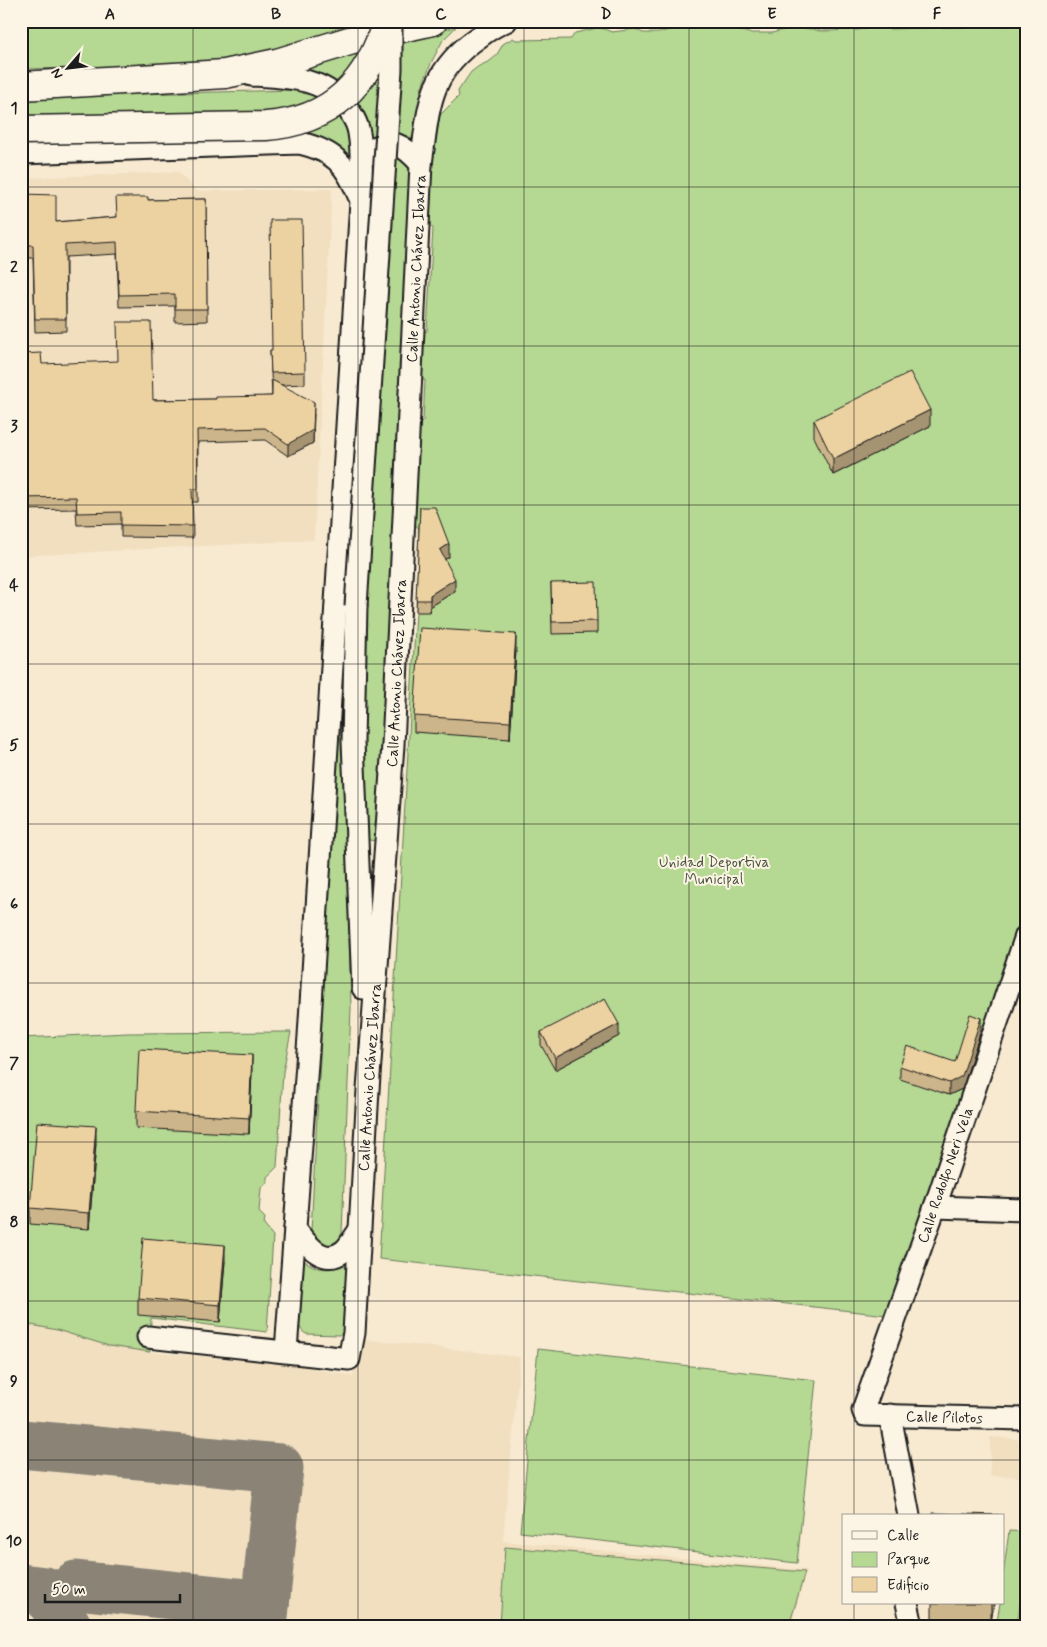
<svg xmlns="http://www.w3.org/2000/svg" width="1047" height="1647" viewBox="0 0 1047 1647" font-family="Mynerve,sans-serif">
  <rect width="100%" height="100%" fill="#f8ead1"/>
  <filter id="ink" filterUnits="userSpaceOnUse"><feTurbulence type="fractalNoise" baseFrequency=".02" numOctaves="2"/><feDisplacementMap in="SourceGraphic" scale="10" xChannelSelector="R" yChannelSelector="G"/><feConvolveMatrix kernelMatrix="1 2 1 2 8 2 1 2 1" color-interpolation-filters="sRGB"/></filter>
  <g filter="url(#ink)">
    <!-- built -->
    <g fill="#f1dfc0">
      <path d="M 178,172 L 197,191 L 332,189 L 314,540 L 21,556 L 21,178 Z"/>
      <path d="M 21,1323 L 57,1330 L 109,1346 L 150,1352 L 289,1364 L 353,1376 L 355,1338 L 520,1357 L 503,1541 L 807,1570 L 791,1626 L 21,1626 Z"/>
      <path d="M 990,1437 L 1026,1440 L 1026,1477 L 990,1476 Z"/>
    </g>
    <!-- green -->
    <g fill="#b5d893" stroke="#687a58">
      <path d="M 21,21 L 385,21 L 237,60 L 82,68 L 21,69 Z"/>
      <path d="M 876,25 L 890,29 L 1026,25 L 1026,932 L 896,1316 L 379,1259 L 416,612 L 419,529 L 412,520 L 412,456 L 420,424 L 423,421 L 425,380 L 419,380 L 423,332 L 427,331 L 433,228 L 427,224 L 429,178 L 440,115 L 459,96 L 458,91 L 471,72 L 479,66 L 490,61 L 496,56 L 503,44 L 513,38 L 516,40 L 571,39 L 575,33 L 597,28 L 604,29 L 612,32 L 635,29 L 643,33 L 658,33 L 680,27 L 727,27 L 749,33 L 772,33 L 791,28 L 813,29 L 820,31 L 859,30 Z"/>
      <path d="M 456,27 L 443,40 L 432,61 L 421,89 L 415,141 C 402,131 387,134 373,140 C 368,133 368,122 364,114 C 351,83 325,78 295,69 L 413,36 Z"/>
      <path d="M 294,90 C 331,96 355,118 351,157 L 348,158 L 21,122 L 21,97 Z"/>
      <path d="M 398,155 L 413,167 L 386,692 L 376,841 L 362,839 L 363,655 L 386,158 Z"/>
      <path d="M 341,655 L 345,656 L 344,739 L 351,1008 L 342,1233 C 338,1242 334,1244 325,1245 L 314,1238 L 311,1231 Z"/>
      <path d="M 291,1032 L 283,1072 L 277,1167 L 267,1177 L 267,1183 L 261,1188 L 259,1212 L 265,1218 L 264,1225 L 273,1236 L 267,1332 L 151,1318 L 150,1352 L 109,1346 L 57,1330 L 21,1323 L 21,1038 L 128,1033 Z"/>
      <path d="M 301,1258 C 317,1272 331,1271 349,1263 L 344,1332 L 339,1335 L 306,1334 L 302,1331 L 298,1323 Z"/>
      <path d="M 538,1349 L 816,1380 L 797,1563 L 520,1532 Z"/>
      <path d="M 1009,1531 L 1026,1532 L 1026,1564 L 1017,1625 L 997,1622 L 1000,1603 L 1003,1603 L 1003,1576 Z"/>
      <path d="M 505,1547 L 805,1572 L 789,1626 L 500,1626 Z"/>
    </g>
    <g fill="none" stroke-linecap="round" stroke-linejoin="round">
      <!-- taxiway -->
      <g stroke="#8a8376" stroke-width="49">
        <path d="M 21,1444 L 279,1468 L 263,1626"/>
        <path d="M 76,1585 L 265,1605"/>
        <path d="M 21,1588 L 45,1591 L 67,1626"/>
      </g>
      <!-- minor casing -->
      <g stroke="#1c1c1c" stroke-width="25">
        <g id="minor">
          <path d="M 251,75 C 287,77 328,77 350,112 C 354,118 358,126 359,133 C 363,155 361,179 361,201 L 309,1036 L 286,1351"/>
          <path d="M 21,153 L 300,143 C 334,151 346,164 359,196"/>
          <path d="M 370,154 C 388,132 407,148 421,164"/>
          <path d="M 356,606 L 353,741 L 363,988"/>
          <path id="s1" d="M 1026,936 L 935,1207 L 863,1410 L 865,1415 L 1026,1419"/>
          <path d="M 935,1207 L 1026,1210"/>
          <path d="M 295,1229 C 307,1244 323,1268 345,1250 C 350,1245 355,1236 359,1231"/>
          <path id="s2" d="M 148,1337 L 349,1359 L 354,1333 L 368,1090 L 393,745 L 421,164 C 429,107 428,72 479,37 C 487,31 496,25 506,21"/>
          <path d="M 890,1415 L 909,1516"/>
          <path d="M 907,1603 L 912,1626"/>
        </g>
      </g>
      <!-- primary casing -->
      <g stroke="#1c1c1c" stroke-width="31">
        <path id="primary" d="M 21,86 L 225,74 L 277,63 L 369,35 L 433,21"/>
      </g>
      <!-- minor -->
      <use href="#minor" stroke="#fcf5e5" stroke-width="21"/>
      <!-- primary -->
      <use href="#primary" stroke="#fcf5e5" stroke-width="28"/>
      <!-- minor-bridge casing -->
      <g stroke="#1c1c1c" stroke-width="25" stroke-linecap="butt">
        <path id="minor-bridge" d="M 356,606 L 391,69 L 391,22"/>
      </g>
      <!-- primary-bridge casing -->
      <g stroke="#1c1c1c" stroke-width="31" stroke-linecap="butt">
        <path id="primary-bridge" d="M 21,130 L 266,126 C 332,121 369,83 387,21"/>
      </g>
      <!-- minor-bridge -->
      <use href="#minor-bridge" stroke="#fcf5e5" stroke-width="21"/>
      <!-- primary-bridge -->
      <use href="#primary-bridge" stroke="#fcf5e5" stroke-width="28"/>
    </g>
    <!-- wall -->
    <g fill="#ccb58a" stroke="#1c1c1c">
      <path d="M 21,194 L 56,222 L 116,217 L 148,200 L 206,199 L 207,321 L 175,322 L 175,306 L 119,307 L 117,254 L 66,257 L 66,331 L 35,332 L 33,258 L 21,258 Z"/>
      <path d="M 270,350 L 305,372 L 305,384 L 281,385 L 314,414 L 313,443 L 288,456 L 265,440 L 198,442 L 198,502 L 192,502 L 193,538 L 121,537 L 121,524 L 77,525 L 76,509 L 21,510 L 21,354 L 42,364 L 153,400 L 216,399 L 272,396 Z"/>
      <path d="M 814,420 L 930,426 L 833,475 L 814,437 Z"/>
      <path d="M 420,507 L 449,557 L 445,559 L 455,591 L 430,607 L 430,612 L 416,612 Z"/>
      <path d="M 551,583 L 597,621 L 597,633 L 552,634 Z"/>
      <path d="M 516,650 L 510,739 L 414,732 L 414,716 Z"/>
      <path d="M 981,1030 L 962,1089 L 949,1095 L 900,1079 L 900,1066 L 955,1062 Z"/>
      <path d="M 541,1032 L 619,1036 L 555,1070 L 541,1045 Z"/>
      <path d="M 252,1072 L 249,1134 L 136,1128 L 136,1111 Z"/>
      <path d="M 96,1143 L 89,1229 L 30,1224 L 30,1208 Z"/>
      <path d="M 225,1261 L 220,1322 L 138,1315 L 138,1298 Z"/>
      <path d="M 932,1603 L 994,1603 L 991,1622 L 932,1620 Z"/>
    </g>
    <!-- shaded-wall -->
    <g fill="#a69371" stroke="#1c1c1c">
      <path d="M 314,402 L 313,443 L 288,456 L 288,444 Z"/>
      <path d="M 930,410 L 930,426 L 833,475 L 833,459 Z"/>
      <path d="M 449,544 L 449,557 L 440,562 L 440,550 Z"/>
      <path d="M 455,579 L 455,591 L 430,607 L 430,612 L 430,595 Z"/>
      <path d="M 516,634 L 516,650 L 510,739 L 510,722 Z"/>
      <path d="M 981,1018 L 981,1030 L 962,1089 L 949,1095 L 949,1083 Z"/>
      <path d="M 619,1024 L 619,1036 L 555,1070 L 555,1058 Z"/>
      <path d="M 252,1055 L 252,1072 L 249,1134 L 249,1118 Z"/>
      <path d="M 96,1126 L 96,1143 L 89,1229 L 89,1213 Z"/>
      <path d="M 225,1245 L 225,1261 L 220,1322 L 220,1305 Z"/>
      <path d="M 991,1603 L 994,1603 L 991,1622 Z"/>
    </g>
    <!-- building -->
    <g fill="#edd2a1" stroke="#1c1c1c">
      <path d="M 21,194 L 56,195 L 56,222 L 117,217 L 116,197 L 148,197 L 148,200 L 206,199 L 207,309 L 175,309 L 175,294 L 119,295 L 117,242 L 65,245 L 66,319 L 35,319 L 33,245 L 21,245 Z"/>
      <path d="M 270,220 L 302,220 L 305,372 L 271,373 L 270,350 L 272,350 Z"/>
      <path d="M 117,322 L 151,322 L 153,400 L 216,399 L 216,397 L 272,396 L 272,380 L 314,402 L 313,430 L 288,444 L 265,428 L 197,430 L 198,489 L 192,489 L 193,526 L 121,525 L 121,512 L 77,513 L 76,497 L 21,498 L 21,354 L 41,353 L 42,364 L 118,361 Z"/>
      <path d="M 910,372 L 930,410 L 833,459 L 814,420 Z"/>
      <path d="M 420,507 L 435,507 L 449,544 L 440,550 L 455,579 L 430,595 L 430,600 L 416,600 Z"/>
      <path d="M 596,582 L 597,621 L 552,622 L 551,583 Z"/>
      <path d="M 420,628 L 516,634 L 510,722 L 414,716 Z"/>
      <path d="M 605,999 L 619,1024 L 555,1058 L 541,1032 Z"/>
      <path d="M 970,1014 L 981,1018 L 962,1076 L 949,1083 L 900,1066 L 907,1046 L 955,1062 Z"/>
      <path d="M 139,1049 L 252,1055 L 249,1118 L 136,1111 Z"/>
      <path d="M 37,1122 L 96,1126 L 89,1213 L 30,1208 Z"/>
      <path d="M 143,1238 L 225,1245 L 220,1305 L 138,1298 Z"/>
      <path d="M 933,1513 L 999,1515 L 998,1516 L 933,1516 Z"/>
    </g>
  </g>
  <!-- grid -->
  <path fill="none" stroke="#1c1c1c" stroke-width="1" stroke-opacity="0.55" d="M 193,21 L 193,1626M 358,21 L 358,1626M 524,21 L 524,1626M 689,21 L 689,1626M 854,21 L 854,1516M 21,187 L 1026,187M 21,346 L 1026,346M 21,505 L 1026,505M 21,664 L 1026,664M 21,824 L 1026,824M 21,983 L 1026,983M 21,1142 L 1026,1142M 21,1301 L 1026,1301M 21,1460 L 1026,1460M 854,1603 L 854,1626"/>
  <g text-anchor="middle" stroke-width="4" stroke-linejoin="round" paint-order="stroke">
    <!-- street labels -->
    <g font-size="15" fill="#1c1c1c" stroke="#fcf5e5">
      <text dy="5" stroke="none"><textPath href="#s2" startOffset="1295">Calle Antonio Chávez Ibarra</textPath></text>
      <text dy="5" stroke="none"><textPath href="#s2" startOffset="890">Calle Antonio Chávez Ibarra</textPath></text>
      <text dy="5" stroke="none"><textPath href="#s2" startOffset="485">Calle Antonio Chávez Ibarra</textPath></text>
      <text transform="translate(945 1175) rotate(-71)" y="5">Calle Rodolfo Neri Vela</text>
      <text dy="5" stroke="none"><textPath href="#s1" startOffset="586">Calle Pilotos</textPath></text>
    </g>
    <!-- park labels -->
    <g font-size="15" fill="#4a5440" stroke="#fcf5e5">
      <text x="714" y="867">Unidad Deportiva<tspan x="714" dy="17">Municipal</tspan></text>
    </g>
  </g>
  <!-- margin -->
  <rect width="1047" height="1647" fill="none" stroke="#fcf5e5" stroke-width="55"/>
  <!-- legend -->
  <rect x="842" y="1514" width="162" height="90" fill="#fcf5e5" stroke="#a29e95"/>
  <rect x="852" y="1531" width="25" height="8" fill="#fcf5e5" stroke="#a29e95"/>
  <text x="887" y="1540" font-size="15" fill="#1c1c1c">Calle</text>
  <rect x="852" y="1552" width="25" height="15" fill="#b5d893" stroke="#a29e95"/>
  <text x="887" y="1564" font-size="15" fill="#1c1c1c">Parque</text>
  <rect x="852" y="1577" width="25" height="15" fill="#edd2a1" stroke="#a29e95"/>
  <text x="887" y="1590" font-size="15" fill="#1c1c1c">Edificio</text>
  <!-- north arrow -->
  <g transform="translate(68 68) rotate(242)" stroke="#fcf5e5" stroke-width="4" paint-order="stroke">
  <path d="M0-4L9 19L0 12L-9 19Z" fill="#1c1c1c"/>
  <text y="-8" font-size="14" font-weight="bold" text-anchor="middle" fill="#1c1c1c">N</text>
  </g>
  <!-- scale -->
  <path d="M45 1594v8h135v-8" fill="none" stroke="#1c1c1c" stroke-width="2.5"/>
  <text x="52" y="1594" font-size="15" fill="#1c1c1c" stroke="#fcf5e5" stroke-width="4" paint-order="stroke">50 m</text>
  <rect x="28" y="28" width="992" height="1592" fill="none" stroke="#1c1c1c" stroke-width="2"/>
  <g font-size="16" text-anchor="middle" font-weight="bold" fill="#1c1c1c">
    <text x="110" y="19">A</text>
    <text x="276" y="19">B</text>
    <text x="441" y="19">C</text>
    <text x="606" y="19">D</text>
    <text x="772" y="19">E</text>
    <text x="937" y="19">F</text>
    <text x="14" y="113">1</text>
    <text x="14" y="272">2</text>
    <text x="14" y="431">3</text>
    <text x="14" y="590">4</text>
    <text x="14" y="750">5</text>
    <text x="14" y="909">6</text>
    <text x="14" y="1068">7</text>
    <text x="14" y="1227">8</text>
    <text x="14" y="1386">9</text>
    <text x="14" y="1546">10</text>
  </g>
</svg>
